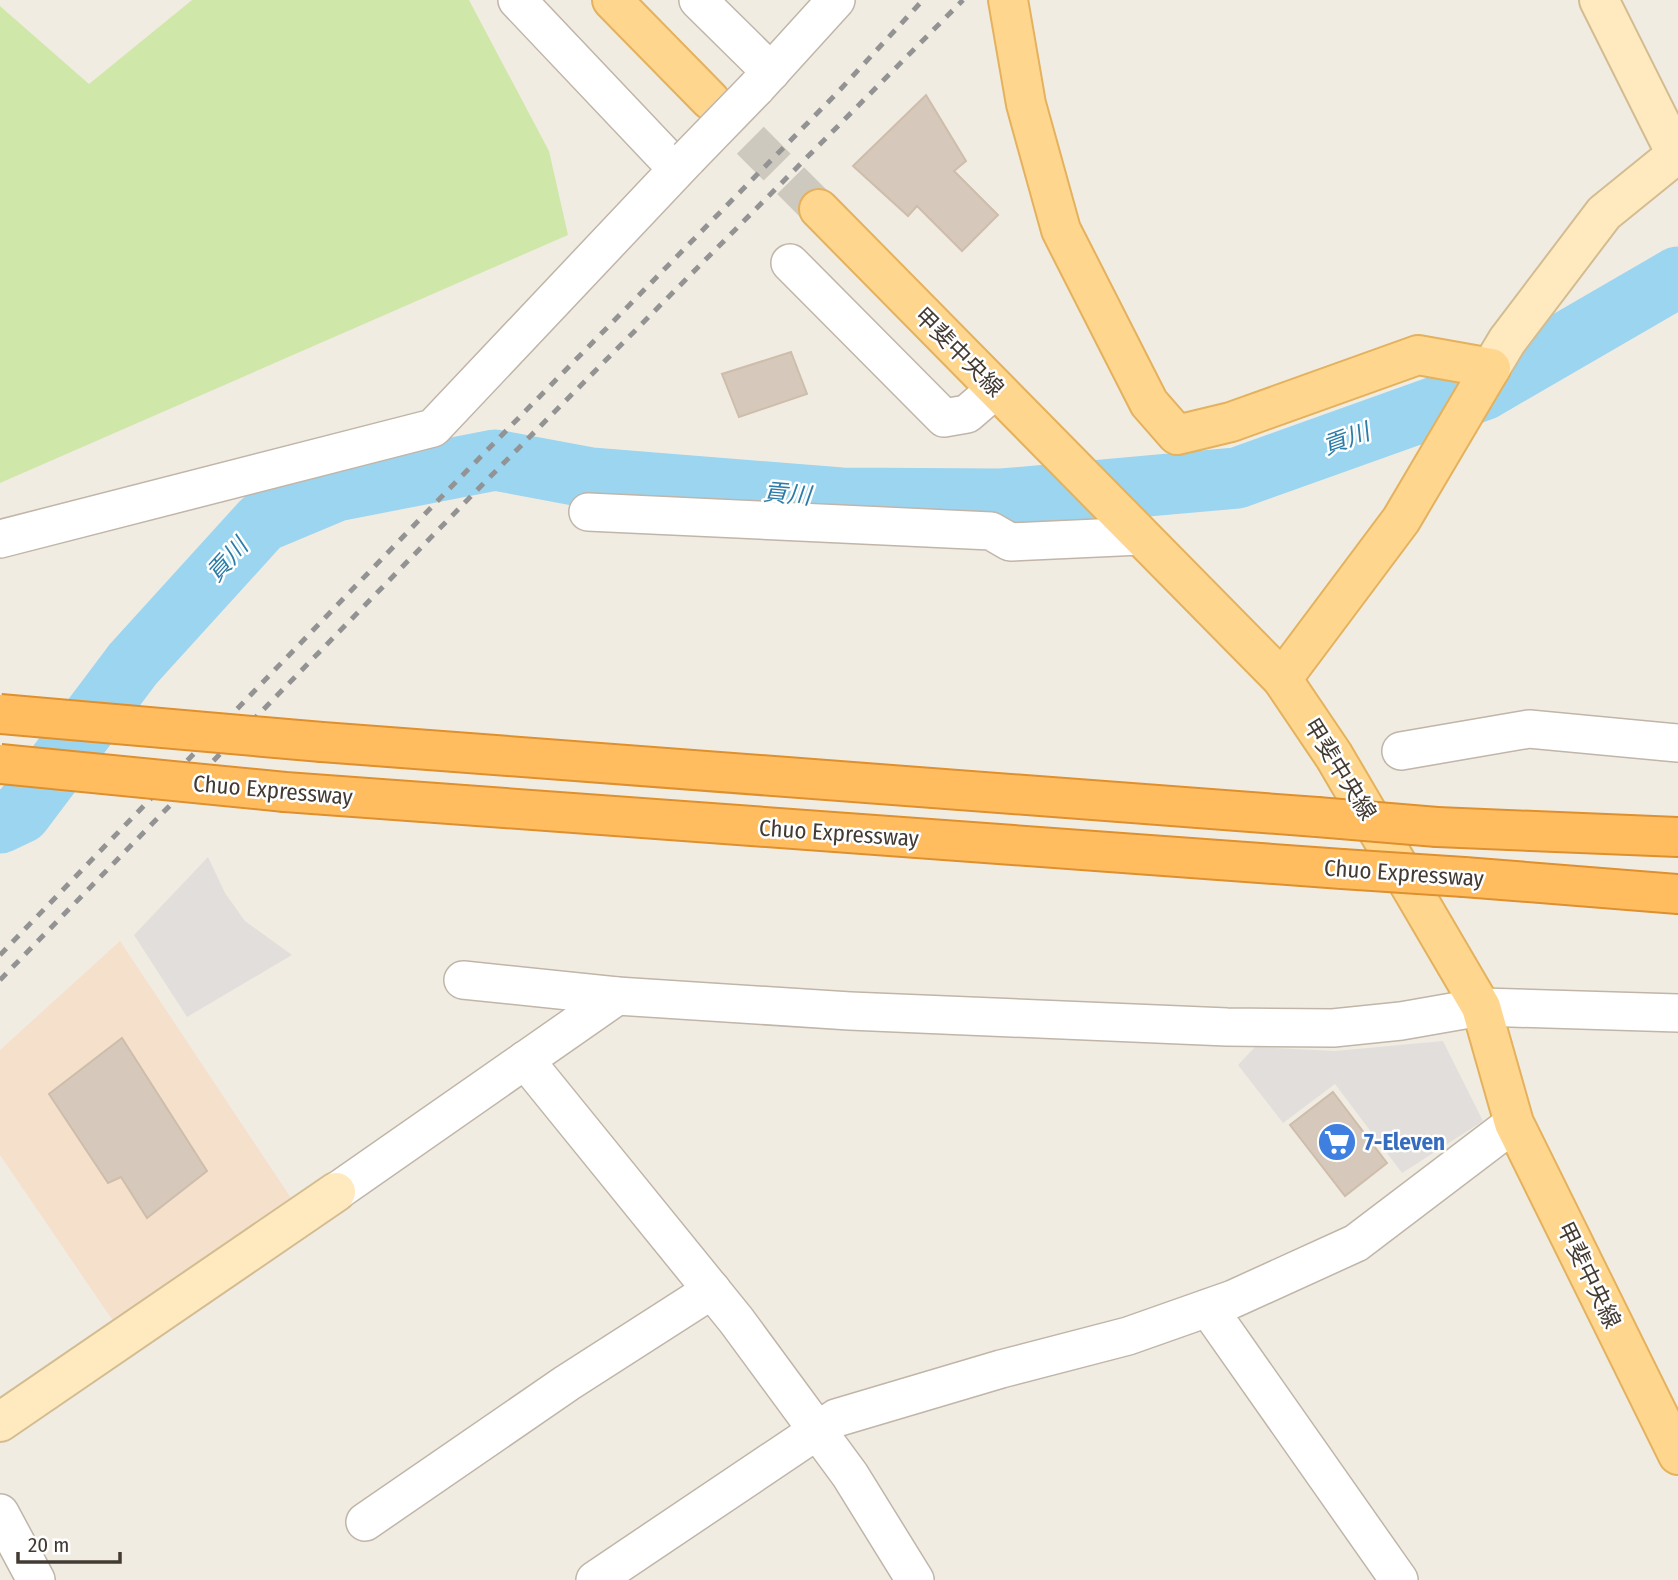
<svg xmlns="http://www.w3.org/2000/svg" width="1678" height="1580" viewBox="0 0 1678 1580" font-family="'Fira Sans Condensed','Noto Sans JP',sans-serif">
  <rect width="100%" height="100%" fill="#f1ece2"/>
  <!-- commercial -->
  <path fill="#f5e0cc" d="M 120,941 L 293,1201 L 113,1321 L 0,1155 L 0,1050 Z"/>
  <!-- green -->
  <path fill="#d0e7aa" d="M 192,0 L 469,0 L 549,151 L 568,235 L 0,483 L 0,6 L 89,84 Z"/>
  <!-- parking -->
  <g fill="#e2dedb">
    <path d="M 208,857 L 225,893 L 245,921 L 292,955 L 187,1017 L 134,935 Z"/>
    <path d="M 1443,1041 L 1483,1121 L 1402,1173 L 1335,1084 L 1283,1123 L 1238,1065 L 1255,1047 L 1335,1051 Z"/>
  </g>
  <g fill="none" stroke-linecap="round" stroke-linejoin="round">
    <!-- river -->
    <path stroke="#9cd5f0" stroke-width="61" d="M 0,823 L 21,813 L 133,664 L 262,522 L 336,491 L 495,460 L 591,478 L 841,498 L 1002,499 L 1237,478 L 1483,390 L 1678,277"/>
  </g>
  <!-- building -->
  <g fill="#d6c9bb" stroke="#cebdab" stroke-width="2">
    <path d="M 926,95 L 966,161 L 954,171 L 998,215 L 962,251 L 917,206 L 908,216 L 853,166 Z"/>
    <path d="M 791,352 L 807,394 L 739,417 L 722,374 Z"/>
    <path d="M 122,1038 L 207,1171 L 147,1218 L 121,1177 L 108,1183 L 49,1094 Z"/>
    <path d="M 1333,1092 L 1387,1163 L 1345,1196 L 1290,1125 Z"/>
  </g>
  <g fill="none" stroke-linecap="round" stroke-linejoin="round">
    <!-- primary-tunnel -->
    <path stroke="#cec9bf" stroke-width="38" stroke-dasharray="38 19" stroke-linecap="butt" d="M 710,100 L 819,209"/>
    <!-- street casing -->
    <g stroke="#c0b5a8" stroke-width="40">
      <g id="street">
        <path d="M 517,0 L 677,169"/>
        <path d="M 698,0 L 771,72"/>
        <path d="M 756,88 L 836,0"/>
        <path d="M 790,263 L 944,418 L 967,414 L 996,389"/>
        <path d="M 588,512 L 991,531 L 1010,542 L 1141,536"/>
        <path d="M 0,539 L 433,428 L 688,158"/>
        <path d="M 1401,751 L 1529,729 L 1678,743"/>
        <path d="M 463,980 L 617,996 L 850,1011 L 1227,1027 L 1333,1028 L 1401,1021 L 1481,1007 L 1678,1013"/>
        <path d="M 525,1060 L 736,1320 L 850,1475 L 915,1580"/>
        <path d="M 336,1192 L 617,996"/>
        <path d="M 1208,1308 L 1399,1580"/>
        <path d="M 0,1513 L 36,1580"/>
        <path d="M 365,1522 L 567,1383 L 712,1290"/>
        <path d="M 595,1580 L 836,1418 L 1001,1369 L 1128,1336 L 1233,1299 L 1356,1243 L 1514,1123"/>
      </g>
    </g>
    <!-- secondary casing -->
    <g stroke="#d3bc91" stroke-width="42">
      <g id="secondary">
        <path d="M 1599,0 L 1678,158"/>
        <path d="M 1489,371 L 1507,341 L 1604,213 L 1678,153"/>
        <path d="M 0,1422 L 336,1192"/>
      </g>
    </g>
    <!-- primary casing -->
    <g stroke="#e4b15d" stroke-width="42">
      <g id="primary">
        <path d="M 612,0 L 710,100"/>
        <path d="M 1008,0 L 1026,104 L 1061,230 L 1149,403 L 1177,435 L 1231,422 L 1418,355 L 1491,368"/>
        <path d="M 819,209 L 1282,679 L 1334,756 L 1481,1007 L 1514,1123 L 1678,1455"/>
        <path d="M 1282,679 L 1401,520 L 1489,371"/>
      </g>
    </g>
    <!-- highway casing -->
    <g stroke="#de902f" stroke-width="42">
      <g id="highway">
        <path d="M 322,742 L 1317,817"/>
        <path d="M 285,792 L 1342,869"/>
        <path d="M 1437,827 L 1678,837"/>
        <path d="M 1464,877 L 1678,894"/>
      </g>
    </g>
    <!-- street -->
    <use href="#street" stroke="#fff" stroke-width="37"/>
    <!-- secondary -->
    <use href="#secondary" stroke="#ffeabf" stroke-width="38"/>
    <!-- primary -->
    <use href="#primary" stroke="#ffd68e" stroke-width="38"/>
    <!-- highway -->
    <use href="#highway" stroke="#ffbd60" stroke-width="38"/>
    <!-- rail -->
    <g stroke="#939393" stroke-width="5" stroke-dasharray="9 9" stroke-linecap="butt">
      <path d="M 0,955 L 451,487 L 837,93 L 923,0"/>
      <path d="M 0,980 L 480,487 L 963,0"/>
    </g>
    <!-- street-bridge casing -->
    <g stroke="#c0b5a8" stroke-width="40" stroke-linecap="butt">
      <path id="street-bridge" d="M 688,158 L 756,88"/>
    </g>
    <!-- highway-bridge casing -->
    <g stroke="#de902f" stroke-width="42" stroke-linecap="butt">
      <g id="highway-bridge">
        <path d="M 0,714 L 322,742"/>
        <path d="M 0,764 L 285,792"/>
        <path d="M 1317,817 L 1437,827"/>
        <path d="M 1342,869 L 1464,877"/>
      </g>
    </g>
    <!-- street-bridge -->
    <use href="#street-bridge" stroke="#fff" stroke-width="37"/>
    <!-- highway-bridge -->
    <use href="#highway-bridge" stroke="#ffbd60" stroke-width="38"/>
  </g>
  <!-- icons -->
  <defs>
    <g id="supermarket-disc" transform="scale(2.0125)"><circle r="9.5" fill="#3f7fe0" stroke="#fff"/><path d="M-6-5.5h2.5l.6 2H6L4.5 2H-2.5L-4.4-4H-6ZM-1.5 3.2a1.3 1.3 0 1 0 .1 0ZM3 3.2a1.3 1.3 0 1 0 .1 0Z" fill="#fff"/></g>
  </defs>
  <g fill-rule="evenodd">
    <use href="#supermarket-disc" x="1337" y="1142"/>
  </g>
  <g text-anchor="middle" stroke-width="5" stroke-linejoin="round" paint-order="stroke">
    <!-- street labels -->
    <g font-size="23" fill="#433b33" stroke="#fff">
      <text transform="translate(959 352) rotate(45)" y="8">甲斐中央線</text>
      <text transform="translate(1340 769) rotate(58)" y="8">甲斐中央線</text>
      <text transform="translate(273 790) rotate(5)" y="8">Chuo Expressway</text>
      <text transform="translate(839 833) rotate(4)" y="8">Chuo Expressway</text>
      <text transform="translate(1404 873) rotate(4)" y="8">Chuo Expressway</text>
      <text transform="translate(1589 1275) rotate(64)" y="8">甲斐中央線</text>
    </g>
    <!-- shop labels -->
    <g font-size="23" font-weight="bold" fill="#366cbe" stroke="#fff" text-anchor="start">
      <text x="1364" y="1150">7-Eleven</text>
    </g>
    <!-- water labels -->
    <g font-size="24" font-style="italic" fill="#2b7ca7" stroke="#fff">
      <text transform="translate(1346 439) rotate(-20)" y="8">貢川</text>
      <text transform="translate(787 494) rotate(5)" y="8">貢川</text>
      <text transform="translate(227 560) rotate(-48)" y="8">貢川</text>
    </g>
  </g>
  <!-- scale -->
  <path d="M18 1552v10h102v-10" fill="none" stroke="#433b33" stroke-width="3.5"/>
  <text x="28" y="1552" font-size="21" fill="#433b33" stroke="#ffffff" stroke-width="5" paint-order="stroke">20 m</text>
</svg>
